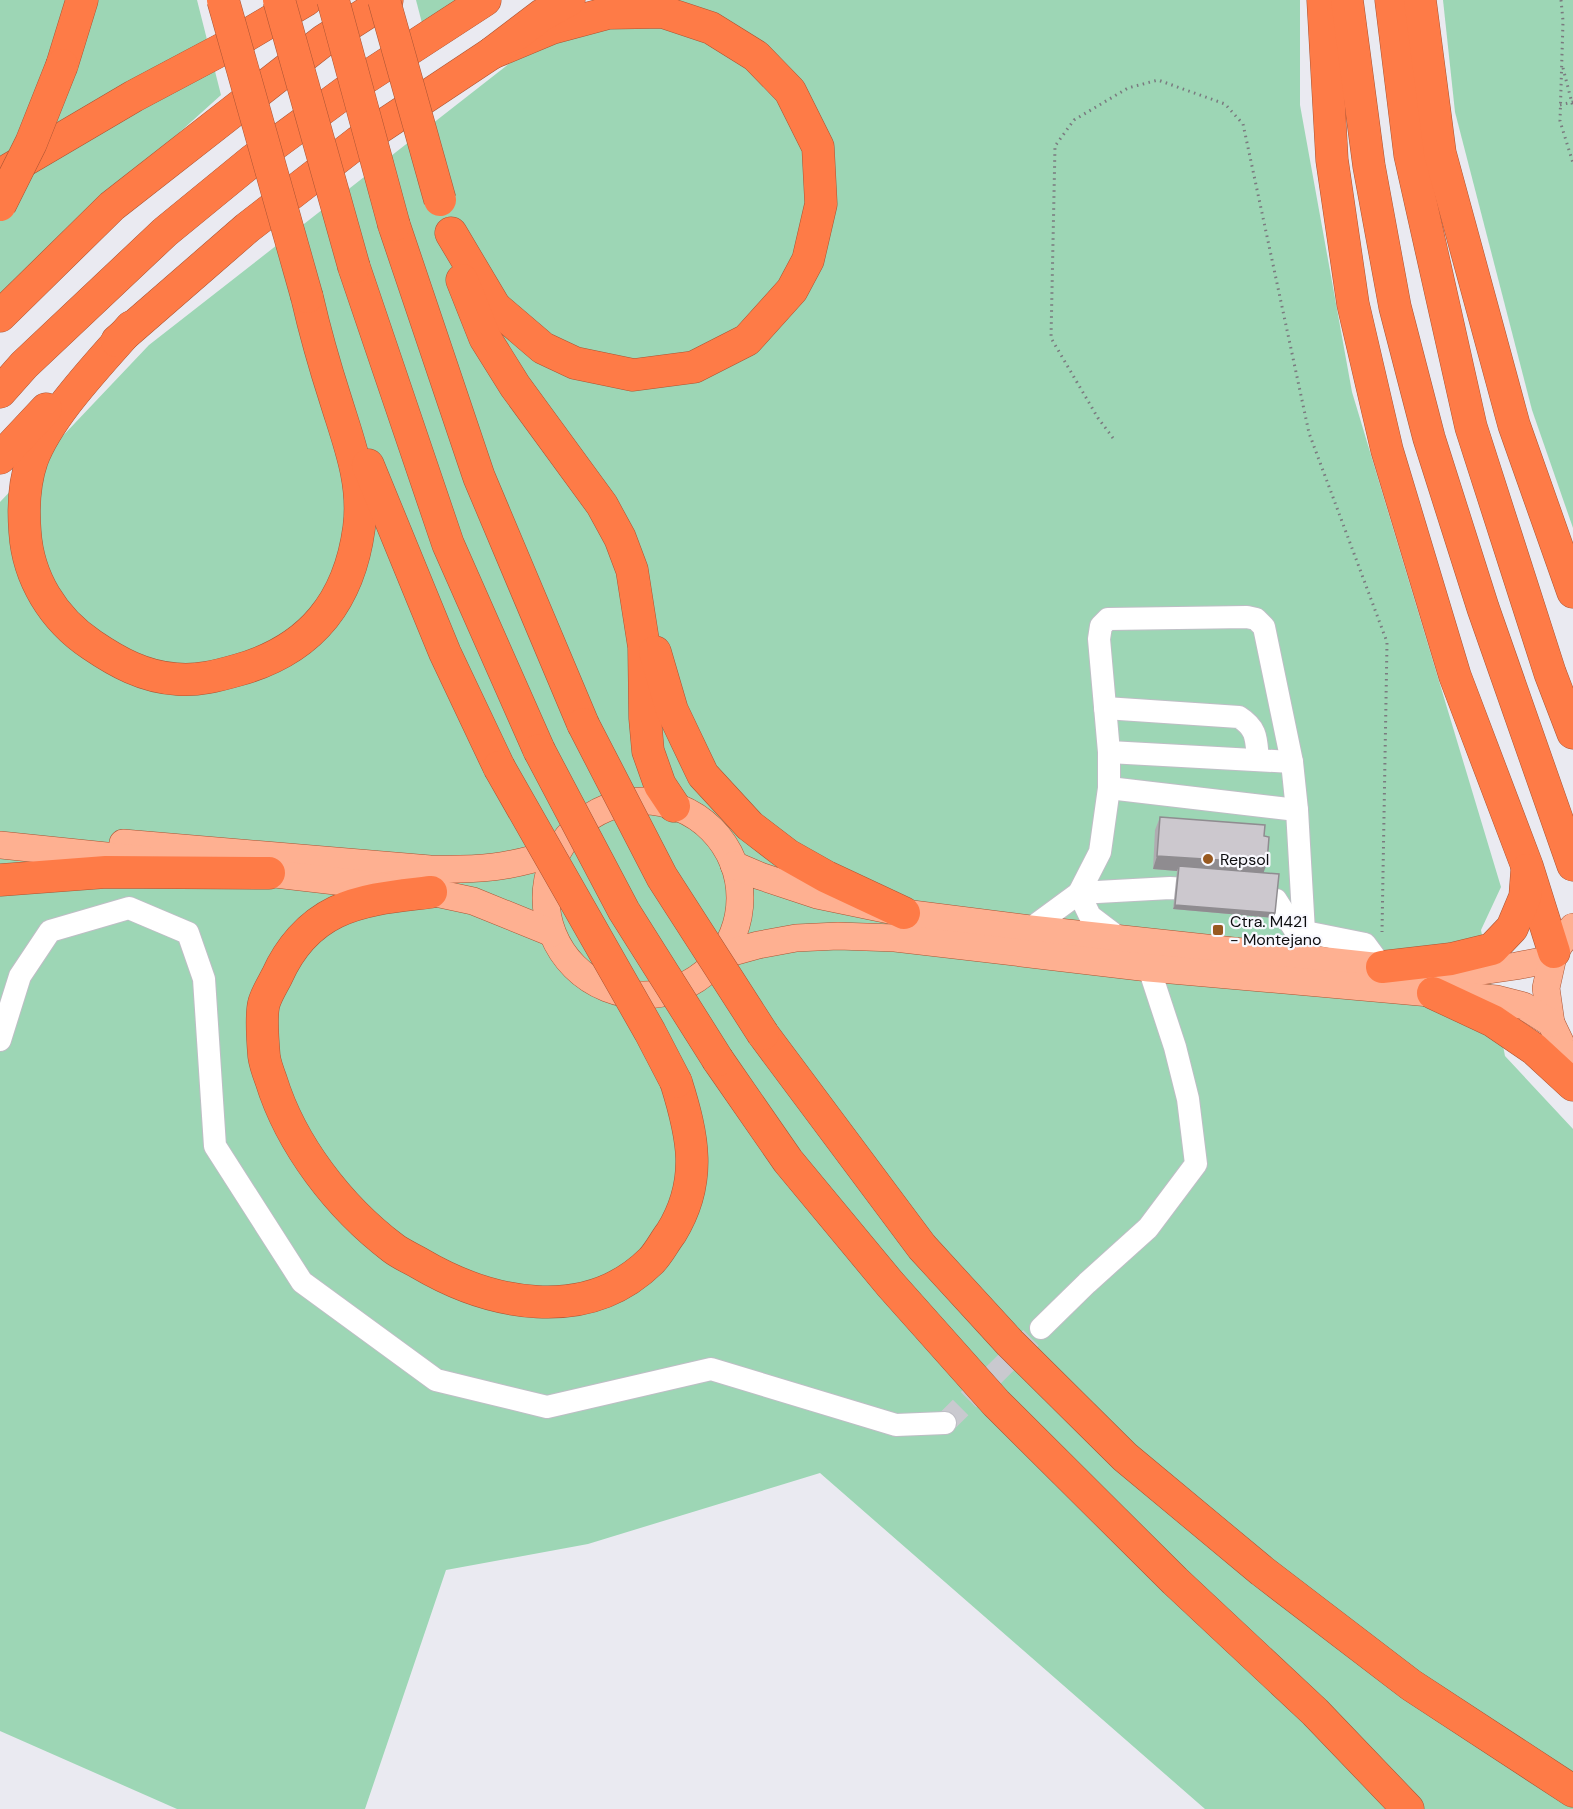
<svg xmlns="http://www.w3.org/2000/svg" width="1573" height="1809" viewBox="0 0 1573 1809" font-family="'DM Sans',sans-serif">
  <rect width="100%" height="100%" fill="#eaeaf1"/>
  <!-- green -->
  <g fill="#9dd6b5">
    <path d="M 0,0 L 197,0 L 221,95 L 11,284 L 0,298 Z"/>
    <path d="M 416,0 L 464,0 L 423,27 Z"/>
    <path d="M 626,0 L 1300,0 L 1300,105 L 1352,392 L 1501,887 L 1481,930 L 1505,1056 L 1573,1129 L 1573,1809 L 1205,1809 L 820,1473 L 588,1544 L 446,1570 L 365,1809 L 177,1809 L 0,1731 L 0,502 L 149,345 L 514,60 Z"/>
    <path d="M 1443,0 L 1573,0 L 1573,528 L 1532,410 L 1455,112 Z"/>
  </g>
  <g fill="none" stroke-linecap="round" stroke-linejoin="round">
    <!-- minor-tunnel -->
    <path stroke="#c9c9cf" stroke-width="22" stroke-dasharray="22 11" stroke-linecap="butt" d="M 945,1423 L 1041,1328"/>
    <!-- minor casing -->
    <g stroke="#bebec5" stroke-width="24">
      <g id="minor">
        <path d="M 1105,708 L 1239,717 C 1258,729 1256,740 1258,760"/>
        <path d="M 1109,752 L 1292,762"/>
        <path d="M 1109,788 L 1297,810"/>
        <path d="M 1079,893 L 1170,888 L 1207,890"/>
        <path d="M 1079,893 L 1090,916 L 1119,938"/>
        <path d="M 1248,896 L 1276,900 L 1295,930 L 1365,944 L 1382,967"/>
        <path d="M 1030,929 L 1079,893 L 1100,852 L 1109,788 L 1109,752 L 1099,639 L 1101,626 L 1108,619 L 1247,617 L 1256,619 L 1264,627 L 1292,762 L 1297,810 L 1304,932"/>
        <path d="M 0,1040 L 20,976 L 50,931 L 129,908 L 188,933 L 204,979 L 215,1146 L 302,1282 L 436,1380 L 547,1407 L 711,1369 L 896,1425 L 945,1423"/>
        <path d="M 1041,1328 L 1087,1283 L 1148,1228 L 1196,1164 L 1188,1099 L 1175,1047 L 1149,968"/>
      </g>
    </g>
    <!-- major casing -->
    <g stroke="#aa5433" stroke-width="28">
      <g id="major">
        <circle cx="643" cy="898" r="97"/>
        <path d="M 123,843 L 430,869 C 479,870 509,868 556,852"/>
        <path d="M 0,845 L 145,860"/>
        <path d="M 734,865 L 760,876 L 817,895 L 904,913 L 1030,929 L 1382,967 L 1475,972 L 1516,966 L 1552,959"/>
        <path d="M 249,871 L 431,892 L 473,901 L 552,933"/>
        <path d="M 1573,927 L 1554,952 L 1546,988 L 1551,1023 L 1562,1046 L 1573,1058"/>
        <path d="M 722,955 L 758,945 L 796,938 L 838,936 L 895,938 L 1149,968 L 1497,999 L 1524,1006 L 1551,1023"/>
      </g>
    </g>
    <!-- highway casing -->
    <g stroke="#aa5433" stroke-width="33">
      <g id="highway">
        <path d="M 1323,0 L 1332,160 L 1353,304 L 1387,450 L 1455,676 L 1527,866 L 1554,952"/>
        <path d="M 1347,0 L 1369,166 L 1395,307 L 1429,438 L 1483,608 L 1573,865"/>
        <path d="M 1391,0 L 1410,155 L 1471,427 L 1550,673 L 1573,733"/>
        <path d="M 1420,0 L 1440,153 L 1514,425 L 1573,592"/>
        <path d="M 62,65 L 82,0"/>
        <path d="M 10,169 L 134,96 L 232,44 L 306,0"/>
        <path d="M 394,225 L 479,477 L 583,724"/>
        <path d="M 451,233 L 495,307 L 543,348 L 575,363 L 633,375 L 694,367 L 747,340 L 792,290 L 808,260 L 821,204 L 818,147 L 790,91 L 756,56 L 711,28 L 663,12 L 608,13 L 552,28 L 492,53"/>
        <path d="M 354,267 L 448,544 L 539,750"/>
        <path d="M 462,280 L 485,338 L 515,386 L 602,505 L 620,538 L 632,570 L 644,647 L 645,718 L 648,751 L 660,785 L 674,806"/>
        <path d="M 0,316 L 112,206 L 323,41 L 387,0"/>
        <path d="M 131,327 C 99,364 49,415 32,460 C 24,483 23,507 25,532 C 28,578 53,619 92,645 C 117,662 144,677 176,679 C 198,681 217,676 238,670 C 310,650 349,602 359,528 C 365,483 349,443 336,401 C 325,367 315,332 307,297"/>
        <path d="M 117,341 L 247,228 L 358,142 L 492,53 L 542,15 L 569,0"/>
        <path d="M 0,392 L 24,365 L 165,232 L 253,160 L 359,82 L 485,0"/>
        <path d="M 0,458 L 46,409"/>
        <path d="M 368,465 L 445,653 L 499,767"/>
        <path d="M 655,652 L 672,710 L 703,775 L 750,826 L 788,855 L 827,877 L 904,913"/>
        <path d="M 0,880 L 106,872 L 269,873"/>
        <path d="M 431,892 C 399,896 366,898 336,912 C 309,925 289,949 277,976 C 273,984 267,993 264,1003 C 261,1014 263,1044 264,1056 C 265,1064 268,1072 271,1080 C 291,1145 339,1207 393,1248 C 401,1254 410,1258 419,1263 C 490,1305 586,1325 651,1261 C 659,1253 664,1242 671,1233 C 703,1181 693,1136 676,1082"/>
        <path d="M 1382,967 L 1451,959 L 1492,949 L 1512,928 L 1525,897 L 1527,870"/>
        <path d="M 1433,993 L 1493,1021 L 1534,1049 L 1573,1085"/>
        <path d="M 763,1034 L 922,1247 L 1010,1343 L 1125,1457 L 1262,1571 L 1411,1685 L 1573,1791"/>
        <path d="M 718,1060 L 788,1161 L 890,1284 L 996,1403 L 1175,1581 L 1315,1712 L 1408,1809"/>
      </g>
    </g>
    <!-- path -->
    <g stroke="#7a7a7f" stroke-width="3" stroke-dasharray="1.5 4.5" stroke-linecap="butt">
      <path d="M 1561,0 L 1563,21 L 1560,121 L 1573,163"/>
      <path d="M 1563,68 L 1573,107"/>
      <path d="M 1560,105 L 1573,102"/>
      <path d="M 1113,438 L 1098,418 L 1051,338 L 1055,146 L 1074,120 L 1128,88 L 1158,80 L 1225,104 L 1243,124 L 1309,433 L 1387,642 L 1382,932"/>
    </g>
    <!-- minor -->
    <use href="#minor" stroke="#fff" stroke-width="22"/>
    <!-- major -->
    <use href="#major" stroke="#feb091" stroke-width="27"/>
    <!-- highway -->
    <use href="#highway" stroke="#fe7b47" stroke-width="32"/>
    <!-- highway-bridge casing -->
    <g stroke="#aa5433" stroke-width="33" stroke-linecap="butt">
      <g id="highway-bridge">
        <path d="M 223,0 L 307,297"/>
        <path d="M 279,0 L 354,267"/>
        <path d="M 333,0 L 394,225"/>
        <path d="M 384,0 L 440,200"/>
        <path d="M 0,205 L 31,143 L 62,65"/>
        <path d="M 583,724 L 662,877 L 763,1034"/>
        <path d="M 539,750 L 624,911 L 718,1060"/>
        <path d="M 499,767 L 650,1032 L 676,1082"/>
      </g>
    </g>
    <!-- highway-bridge -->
    <use href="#highway-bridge" stroke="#fe7b47" stroke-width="32"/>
  </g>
  <!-- wall -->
  <path fill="#afacb1" d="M 1160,817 L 1263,873 L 1275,913 L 1274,918 L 1173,909 L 1177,871 L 1153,869 L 1155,830 Z"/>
  <!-- shaded-wall -->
  <g fill="#8f8c90">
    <path d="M 1157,856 L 1267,863 L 1262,877 L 1179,866 L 1177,871 L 1153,869 Z"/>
    <path d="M 1175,905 L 1275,913 L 1274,918 L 1173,909 Z"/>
  </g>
  <!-- building -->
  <g fill="#ccc8ce" stroke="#8f8c90" stroke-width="1.5">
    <path d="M 1160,817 L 1265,825 L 1264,836 L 1269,837 L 1267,863 L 1157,856 Z"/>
    <path d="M 1179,866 L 1279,874 L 1275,913 L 1175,905 Z"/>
  </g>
  <!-- markers -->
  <g fill="#985920" stroke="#f8f8fe" stroke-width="2">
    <circle cx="1208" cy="859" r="6"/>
    <rect x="1212" y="924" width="12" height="12" rx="3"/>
  </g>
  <g text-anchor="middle" stroke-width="4.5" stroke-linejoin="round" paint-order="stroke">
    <!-- poi labels -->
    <g font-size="16" fill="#0d0d0f" stroke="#f8f8fe" text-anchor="start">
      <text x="1220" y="865">Repsol</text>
      <text x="1230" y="927">Ctra. M421<tspan x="1230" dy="18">- Montejano</tspan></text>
    </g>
  </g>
</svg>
